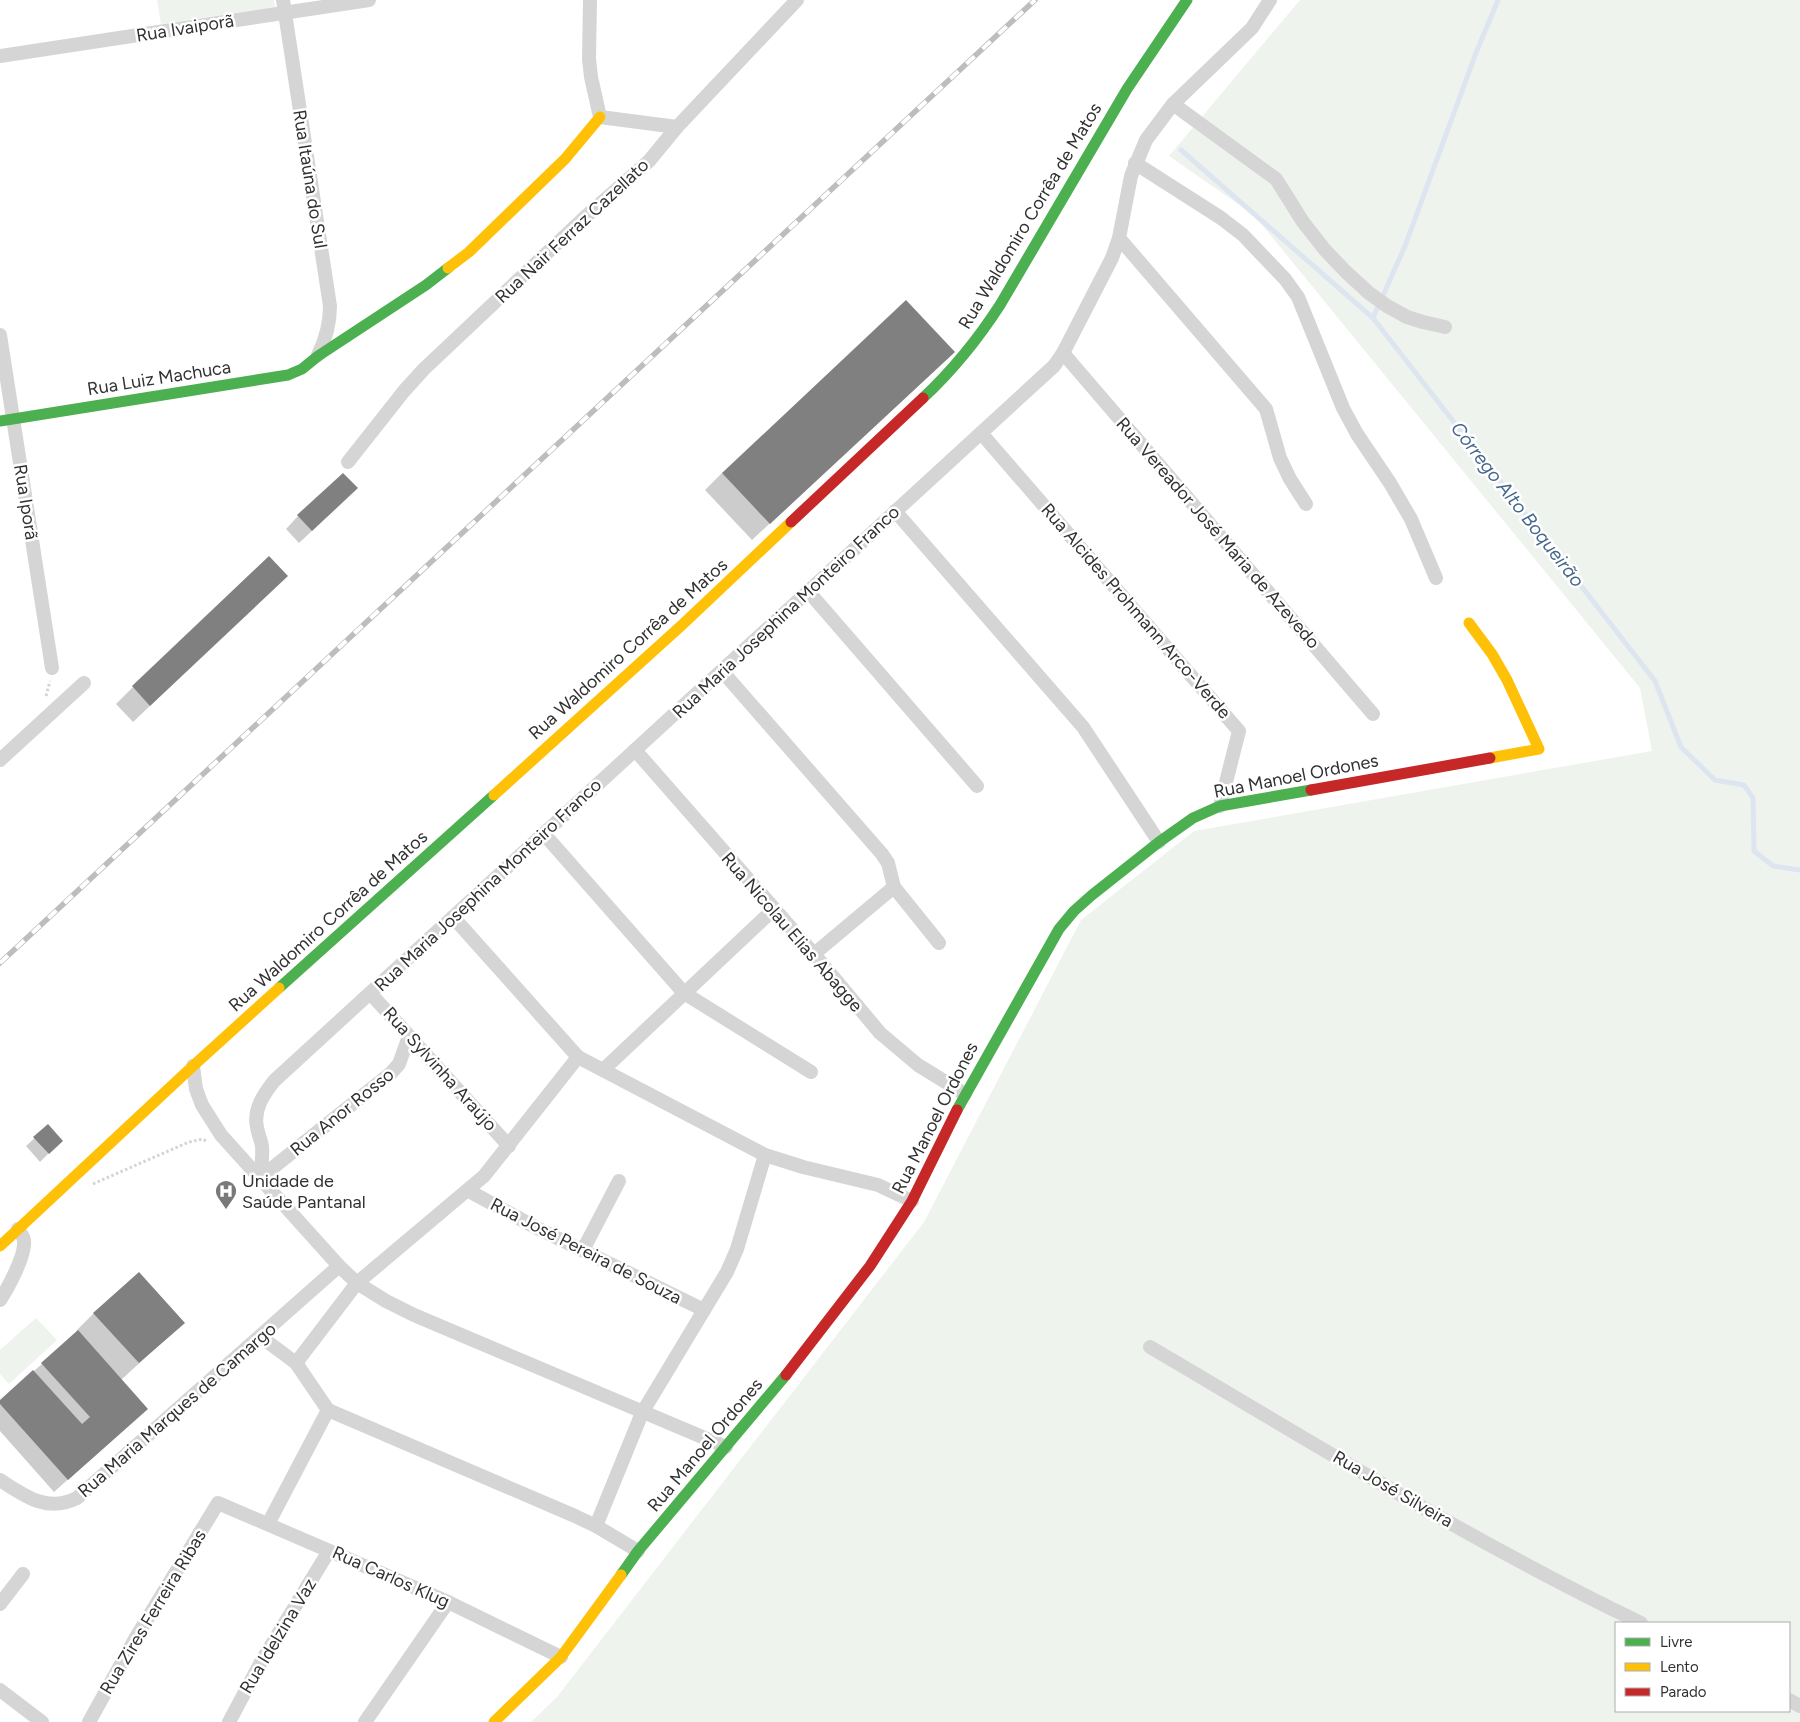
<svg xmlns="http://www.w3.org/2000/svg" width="1800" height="1722" viewBox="0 0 1800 1722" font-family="Figtree,sans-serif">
  <rect width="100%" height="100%" fill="#fff"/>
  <!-- green -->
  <g fill="#eff3ed" fill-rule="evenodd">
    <path d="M 157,0 L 274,0 L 275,7 L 161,24 Z"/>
    <path d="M 1300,0 L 1800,0 L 1800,1722 L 531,1722 L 557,1697 L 924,1222 L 1081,920 L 1194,831 L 1652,751 L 1640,688 L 1254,215 L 1169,156 ZM 1616,1623 L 1789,1623 L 1789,1711 L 1616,1711 Z"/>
    <path d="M 36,1318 L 57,1340 L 9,1384 L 0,1374 L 0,1350 Z"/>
  </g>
  <!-- shadow -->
  <g fill="#0003">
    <path d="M 936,369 L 752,540 L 705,490 L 722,473 Z"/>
    <path d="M 344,501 L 299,543 L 286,529 L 298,516 Z"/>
    <path d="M 269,593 L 133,722 L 116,704 L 133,687 Z"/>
    <path d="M 48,1126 L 53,1149 L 40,1162 L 26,1146 Z"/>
    <path d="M 94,1313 L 183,1323 L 121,1380 L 146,1409 L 54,1492 L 0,1431 L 0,1401 L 78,1332 L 77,1330 Z"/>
  </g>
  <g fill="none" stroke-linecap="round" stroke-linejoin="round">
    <!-- stream -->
    <g stroke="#dde6f0" stroke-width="5">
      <path d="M 1181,150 L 1373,318 L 1655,681 L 1681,747 L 1715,780 L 1744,785 L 1753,798 L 1754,851 L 1773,866 L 1800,870"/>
      <path d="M 1373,318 L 1405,246 L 1476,53 L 1498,0"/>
    </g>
  </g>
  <!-- building -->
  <g fill="#808080">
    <path d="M 906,300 L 955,352 L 770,524 L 722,473 Z"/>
    <path d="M 343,473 L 358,488 L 312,531 L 297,515 Z"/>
    <path d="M 269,556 L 288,576 L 150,706 L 132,686 Z"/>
    <path d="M 48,1124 L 63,1141 L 49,1154 L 33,1137 Z"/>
    <path d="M 139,1272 L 185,1323 L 139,1363 L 93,1313 Z"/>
    <path d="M 78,1330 L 148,1409 L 68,1480 L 0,1404 L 0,1400 L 33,1370 L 82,1424 L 90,1417 L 41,1363 Z"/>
  </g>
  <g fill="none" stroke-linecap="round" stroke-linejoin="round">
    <!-- path -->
    <g stroke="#d4d4d4" stroke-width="3" stroke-dasharray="2.5 2.5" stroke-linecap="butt">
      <path d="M 46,696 L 50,681"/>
      <path d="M 93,1184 L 189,1142 L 203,1139 L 206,1141"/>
    </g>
    <!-- street -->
    <g stroke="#d5d5d5" stroke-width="14">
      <path d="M 283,0 L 330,306 C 330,325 326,339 318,355"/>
      <path d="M 590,0 L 589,59 L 591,77 L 600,117 L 677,127"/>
      <path d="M 0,56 L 369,0"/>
      <path d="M 1173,104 L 1276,179 L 1303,222 L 1325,250 L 1346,272 L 1369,293 L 1387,306 L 1407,317 L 1423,322 L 1445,327"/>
      <path d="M 1135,163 L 1221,218 L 1243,235 L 1285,279 L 1298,297 L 1343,408 L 1357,434 L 1390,483 L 1411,519 L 1436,578"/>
      <path d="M 1119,238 L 1266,409 L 1280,458 L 1290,479 L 1306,504"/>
      <path d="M 0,335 L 52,668"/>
      <path d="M 1063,353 L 1373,714"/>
      <path d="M 981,433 L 1239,731 L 1220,806"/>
      <path d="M 348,462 L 404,391 L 424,369 L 584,218 L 649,161 L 677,127 L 797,0"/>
      <path d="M 895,511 L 1083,727 L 1159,842"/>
      <path d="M 808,591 L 977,786"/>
      <path d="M 722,671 L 882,854 L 888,863 L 894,887 L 939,943"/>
      <path d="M 635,750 L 814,954 L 880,1033 L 918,1065 L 965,1094"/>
      <path d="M 0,760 L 84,683"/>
      <path d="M 544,834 L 684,993 L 811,1072"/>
      <path d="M 453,917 L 578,1057 L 765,1155 L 803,1167 L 878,1185 L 912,1201"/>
      <path d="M 814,954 L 894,887"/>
      <path d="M 370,993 L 509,1146"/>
      <path d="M 193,1066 L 196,1089 L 202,1105 L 221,1135 L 339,1266 L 357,1283 L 386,1301 L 414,1315 L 726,1447"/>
      <path d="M 603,1070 L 774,909"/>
      <path d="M 260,1178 C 261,1168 263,1157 262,1146 C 261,1140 258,1134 257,1127 C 253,1109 264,1094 274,1081 L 1054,366 L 1063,353 L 1112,258 L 1119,238 L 1131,176 L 1146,140 L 1173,104 L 1252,28 L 1270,0"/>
      <path d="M 260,1178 L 391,1073 L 399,1064 L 409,1036"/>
      <path d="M 469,1191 L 535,1227 L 704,1310"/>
      <path d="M 583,1250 L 619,1181"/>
      <path d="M 0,1300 C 8,1288 24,1258 24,1244 C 25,1238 21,1234 18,1229"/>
      <path d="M 261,1337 L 296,1363 L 328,1410 L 575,1516 L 596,1526 L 638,1551"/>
      <path d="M 1150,1347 C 1312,1442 1472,1542 1641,1623"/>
      <path d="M 296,1363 L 357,1283 L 484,1176 L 578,1057"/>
      <path d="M 0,1480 C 25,1496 47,1513 77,1498 L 339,1266"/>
      <path d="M 268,1524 L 328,1410"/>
      <path d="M 596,1526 L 642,1413 L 727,1272 L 737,1249 L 765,1155"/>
      <path d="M 0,1604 L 23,1574"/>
      <path d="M 0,1690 L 42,1722"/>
      <path d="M 1789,1700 L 1800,1706"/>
      <path d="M 89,1722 L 135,1639 L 218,1503 L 448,1602 L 561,1657"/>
      <path d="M 229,1722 L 261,1662 L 329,1551"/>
      <path d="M 365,1722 L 448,1602"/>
    </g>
    <!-- fast -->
    <g stroke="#4caf50" stroke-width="11">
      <path d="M 923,398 C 953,370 978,339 1000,305 L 1127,89 L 1187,0"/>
      <path d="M 0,421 L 288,375 L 302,369 L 318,356 L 426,285 L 448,268"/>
      <path d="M 279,988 L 494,795"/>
      <path d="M 957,1110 L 1059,929 L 1074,911 L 1092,895 L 1159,842 L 1193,818 L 1220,806 L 1311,790"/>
      <path d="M 621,1575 L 638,1551 L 786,1375"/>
    </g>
    <!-- slow -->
    <g stroke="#ffc107" stroke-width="11">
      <path d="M 448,268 L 469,252 L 565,159 L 600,117"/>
      <path d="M 1469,623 L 1492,654 L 1507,680 L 1539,749 L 1490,758"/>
      <path d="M 494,795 L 682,625 L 791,522"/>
      <path d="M 0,1246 L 193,1066 L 279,988"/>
      <path d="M 494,1722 L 561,1657 L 621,1575"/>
    </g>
    <!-- jam -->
    <g stroke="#c62828" stroke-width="11">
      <path d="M 791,522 L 923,398"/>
      <path d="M 1311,790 L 1490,758"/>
      <path d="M 786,1375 L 870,1266 L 912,1201 L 957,1110"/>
    </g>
    <!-- rail casing -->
    <g stroke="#bdbdbd" stroke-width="5.5">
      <path id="rail" d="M 0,963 L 1035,0"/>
    </g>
    <!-- rail -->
    <use href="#rail" stroke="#fff" stroke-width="4" stroke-dasharray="11" stroke-linecap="butt"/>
  </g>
  <!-- icons -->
  <defs>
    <g id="hospital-pin" transform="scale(1.125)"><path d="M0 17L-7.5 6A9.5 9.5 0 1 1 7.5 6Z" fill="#797979" stroke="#fff"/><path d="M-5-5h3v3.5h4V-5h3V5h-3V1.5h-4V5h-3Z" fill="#fff"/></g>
  </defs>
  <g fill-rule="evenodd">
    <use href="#hospital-pin" x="226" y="1191"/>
  </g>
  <g text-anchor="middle" stroke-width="5" stroke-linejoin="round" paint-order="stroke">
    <!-- street labels -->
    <g font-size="18" fill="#313131" stroke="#fff">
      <text transform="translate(185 28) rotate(-9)" y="6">Rua Ivaiporã</text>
      <text transform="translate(310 179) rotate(81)" y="6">Rua Itaúna do Sul</text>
      <text transform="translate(1030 216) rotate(-59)" y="6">Rua Waldomiro Corrêa de Matos</text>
      <text transform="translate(572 231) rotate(-43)" y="6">Rua Nair Ferraz Cazellato</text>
      <text transform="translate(159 378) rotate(-9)" y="6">Rua Luiz Machuca</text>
      <text transform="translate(26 502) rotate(81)" y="6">Rua Iporã</text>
      <text transform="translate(1218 533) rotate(49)" y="6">Rua Vereador José Maria de Azevedo</text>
      <text transform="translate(1136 611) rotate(49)" y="6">Rua Alcides Prohmann Arco-Verde</text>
      <text transform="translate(786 612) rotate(-43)" y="6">Rua Maria Josephina Monteiro Franco</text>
      <text transform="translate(628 649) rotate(-42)" y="6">Rua Waldomiro Corrêa de Matos</text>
      <text transform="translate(1296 776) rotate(-11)" y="6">Rua Manoel Ordones</text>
      <text transform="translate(488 885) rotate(-43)" y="6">Rua Maria Josephina Monteiro Franco</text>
      <text transform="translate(328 921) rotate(-42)" y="6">Rua Waldomiro Corrêa de Matos</text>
      <text transform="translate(792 932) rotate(49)" y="6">Rua Nicolau Elias Abagge</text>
      <text transform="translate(440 1069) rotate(48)" y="6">Rua Sylvinha Araújo</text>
      <text transform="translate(342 1112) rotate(-39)" y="6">Rua Anor Rosso</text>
      <text transform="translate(935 1118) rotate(-63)" y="6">Rua Manoel Ordones</text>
      <text transform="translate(586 1251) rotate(27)" y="6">Rua José Pereira de Souza</text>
      <text transform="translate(177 1410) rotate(-41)" y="6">Rua Maria Marques de Camargo</text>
      <text transform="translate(705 1445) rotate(-50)" y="6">Rua Manoel Ordones</text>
      <text transform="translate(1393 1489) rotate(30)" y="6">Rua José Silveira</text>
      <text transform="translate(391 1577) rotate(24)" y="6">Rua Carlos Klug</text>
      <text transform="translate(153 1612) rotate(-59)" y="6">Rua Zires Ferreira Ribas</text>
      <text transform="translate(278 1636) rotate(-59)" y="6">Rua Idelzina Vaz</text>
    </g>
    <!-- poi labels -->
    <g font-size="18" fill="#313131" stroke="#fff" text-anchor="start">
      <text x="242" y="1187">Unidade de<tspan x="242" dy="21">Saúde Pantanal</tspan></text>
    </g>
    <!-- water labels -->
    <g font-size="19" font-style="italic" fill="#45678d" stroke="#fff">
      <text transform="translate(1518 504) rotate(52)" y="7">Córrego Alto Boqueirão</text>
    </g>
  </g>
  <!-- legend -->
  <rect x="1615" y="1622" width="175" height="90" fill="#ffffff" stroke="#adadad"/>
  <rect x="1625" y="1638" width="25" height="8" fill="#4caf50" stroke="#adadad"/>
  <text x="1660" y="1647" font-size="15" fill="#313131">Livre</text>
  <rect x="1625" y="1663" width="25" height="8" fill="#ffc107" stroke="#adadad"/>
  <text x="1660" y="1672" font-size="15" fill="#313131">Lento</text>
  <rect x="1625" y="1688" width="25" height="8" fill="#c62828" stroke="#adadad"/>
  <text x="1660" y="1697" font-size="15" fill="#313131">Parado</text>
</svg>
